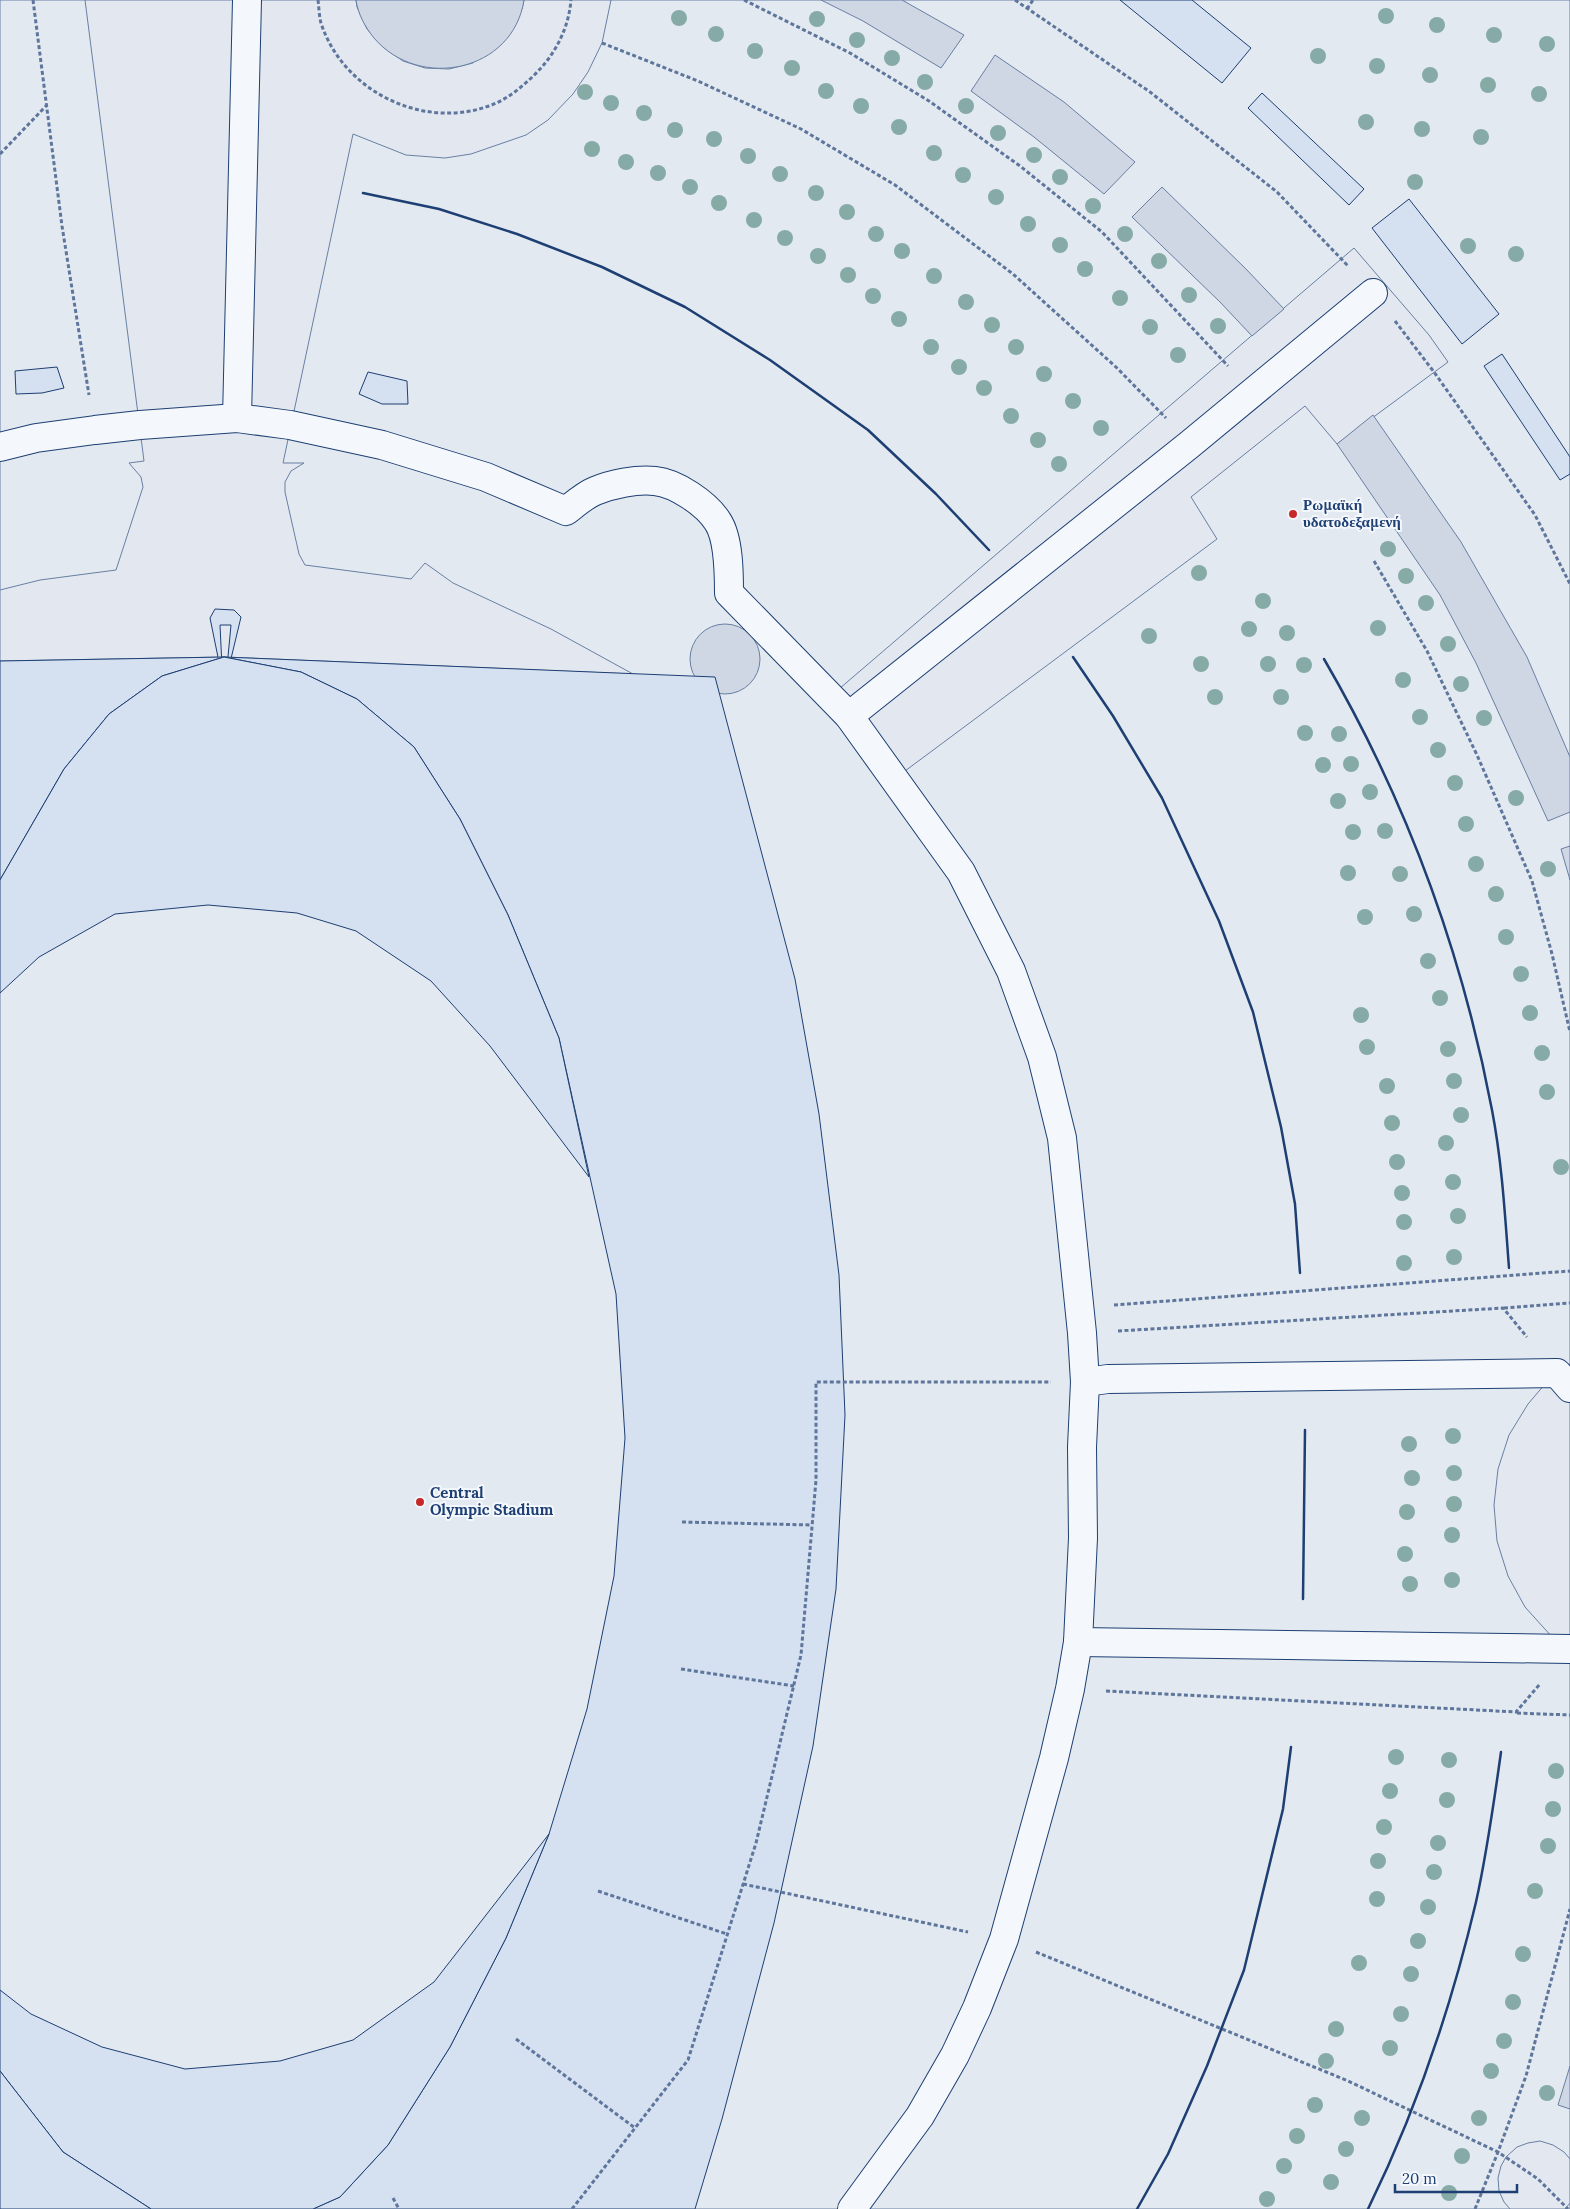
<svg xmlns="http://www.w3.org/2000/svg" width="1570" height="2209" viewBox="0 0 1570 2209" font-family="Lora,serif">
  <rect width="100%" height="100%" fill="#f4f7fb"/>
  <!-- green -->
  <rect fill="#e3e9f0" stroke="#687fa3" x="0" y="0" width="1570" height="2209"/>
  <!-- parking -->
  <g fill="#e3e8f0" stroke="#687fa3">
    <path d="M 85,0 L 356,0 L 357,7 L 367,29 L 383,47 L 403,61 L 425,68 L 449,69 L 473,63 L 522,9 L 524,0 L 611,0 L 602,43 L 588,72 L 573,94 L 548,120 L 526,135 L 471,154 L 445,158 L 406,155 L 353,134 L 283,463 L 304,463 L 291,471 L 285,482 L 285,492 L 299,554 L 305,565 L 411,579 L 425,563 L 453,583 L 551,629 L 633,674 L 224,657 L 0,661 L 0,590 L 40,580 L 116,570 L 143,487 L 141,477 L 129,463 L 144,461 Z"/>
    <path d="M 1354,248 L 1429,335 L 1448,362 L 1337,444 L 1305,406 L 1191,497 L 1217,539 L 905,771 L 839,689 Z"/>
    <path d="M 1570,1364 L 1570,1651 L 1553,1638 L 1525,1607 L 1508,1576 L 1497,1541 L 1494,1505 L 1498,1469 L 1509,1435 L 1528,1404 L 1551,1377 Z"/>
    <path d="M 1540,2141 L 1553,2145 L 1564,2152 L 1570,2159 L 1570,2203 L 1565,2209 L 1510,2209 L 1504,2202 L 1499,2191 L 1498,2178 L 1501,2166 L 1506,2157 L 1517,2147 L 1528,2143 Z"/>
  </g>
  <!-- water -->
  <g fill="#cfd7e4" stroke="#687fa3">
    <path d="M 356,0 L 524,0 C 513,72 419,91 374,38 C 365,27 358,14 356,0 Z"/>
    <path d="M 821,0 L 902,0 L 964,35 L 941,68 L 863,21 Z"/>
    <path d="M 995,55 L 1064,102 L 1135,162 L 1104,194 L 1034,137 L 971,91 Z"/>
    <path d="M 1162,187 L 1246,269 L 1284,309 L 1252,336 L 1220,302 L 1132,217 Z"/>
    <path d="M 1373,415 L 1461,542 L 1527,657 L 1570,757 L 1570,812 L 1548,821 L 1476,663 L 1440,595 L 1337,444 Z"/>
    <circle cx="725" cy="659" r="35"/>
    <path d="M 1570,846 L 1570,880 L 1561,849 Z"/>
    <path d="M 1570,2066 L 1570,2109 L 1558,2105 Z"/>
  </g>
  <!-- building -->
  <g fill="#d5e0f0" stroke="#1d3f73">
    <path d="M 1120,0 L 1192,0 L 1251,48 L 1222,83 Z"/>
    <path d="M 1262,93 L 1364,189 L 1349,205 L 1248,108 Z"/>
    <path d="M 1409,199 L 1499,314 L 1462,344 L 1372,228 Z"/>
    <path d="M 1502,354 L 1570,457 L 1570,474 L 1560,480 L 1484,366 Z"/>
    <path d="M 57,367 L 64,388 L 42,393 L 16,394 L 15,371 Z"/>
    <path d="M 368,372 L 407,381 L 408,404 L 382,404 L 359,394 Z"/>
    <path d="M 215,609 L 234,610 L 241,617 L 229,667 L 227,667 L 231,625 L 220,625 L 222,667 L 220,667 L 210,618 Z"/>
    <path d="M 224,657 L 715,677 L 795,979 L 819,1114 L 839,1275 L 845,1415 L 836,1589 L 813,1746 L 774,1923 L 722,2119 L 695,2209 L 313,2209 L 340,2197 L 388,2145 L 450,2047 L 506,1938 L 549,1834 L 587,1709 L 614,1576 L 625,1438 L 616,1294 L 559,1038 L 508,915 L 460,819 L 414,747 L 357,699 L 301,672 Z"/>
    <path d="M 224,657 L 162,676 L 109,714 L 64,769 L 0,880 L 0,661 Z"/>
    <path d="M 224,657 L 301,672 L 357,699 L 414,747 L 460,819 L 508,915 L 559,1038 L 589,1177 L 490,1046 L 431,981 L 356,931 L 297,913 L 208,905 L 115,914 L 39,957 L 0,993 L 0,880 L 64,769 L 109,714 L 162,676 Z"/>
    <path d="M 549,1834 L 506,1938 L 450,2047 L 388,2145 L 340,2197 L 313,2209 L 151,2209 L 63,2152 L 0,2071 L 0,1990 L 31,2014 L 102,2047 L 185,2069 L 280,2061 L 353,2040 L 434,1982 Z"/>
    <path d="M 0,2071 L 63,2152 L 151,2209 L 0,2209 Z"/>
  </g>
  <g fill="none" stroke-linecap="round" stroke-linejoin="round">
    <!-- minor casing -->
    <g stroke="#1d3f73" stroke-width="30">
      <g id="minor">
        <path d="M 237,418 L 247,0"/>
        <path d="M 0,447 L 36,438 L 95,430 L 140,425 L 237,418 L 290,425 L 382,445 L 486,477 L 566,511 C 575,504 585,495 595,491 C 612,484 636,479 655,481 C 676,483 707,504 718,522 C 729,539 729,574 729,593 L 849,716 L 961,872 L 1011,971 L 1042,1057 L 1062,1138 L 1082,1333 L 1085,1382 L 1082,1447 L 1083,1538 L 1078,1642 L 1070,1689 L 1054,1758 L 1004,1939 L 977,2008 L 955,2055 L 920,2116 L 852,2209"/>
        <path d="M 849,716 L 1189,445 L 1373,293"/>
        <path d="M 1085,1382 L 1108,1379 L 1557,1373 L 1570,1388"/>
        <path d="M 1078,1642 L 1570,1649"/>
      </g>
    </g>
    <!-- path -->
    <g stroke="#5e769c" stroke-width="3" stroke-dasharray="4 2.5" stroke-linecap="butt">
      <path d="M 33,0 L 62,226 L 89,395"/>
      <path d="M 318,0 C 319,7 319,16 321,23 C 343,91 422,130 489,106 C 509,99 527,83 541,68 C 558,49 569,25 571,0"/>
      <path d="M 744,0 L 850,53 L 929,101 L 1020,166 L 1102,232 L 1228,366"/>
      <path d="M 1015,0 L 1150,92 L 1277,192 L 1349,267"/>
      <path d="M 1027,9 L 1033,0"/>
      <path d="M 602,43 L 698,81 L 801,129 L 895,185 L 1013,274 L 1117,368 L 1166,418"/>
      <path d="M 0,154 L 46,106"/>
      <path d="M 1395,321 L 1434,372 L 1535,515 L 1570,584"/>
      <path d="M 1374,561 L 1427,651 L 1477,755 L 1532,881 L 1552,954 L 1570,1032"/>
      <path d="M 1114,1305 L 1570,1271"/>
      <path d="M 1504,1308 L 1570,1303"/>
      <path d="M 1118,1331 L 1503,1308 L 1527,1337"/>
      <path d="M 682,1522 L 812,1525"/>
      <path d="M 681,1669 L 794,1686"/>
      <path d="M 1106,1691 L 1516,1712 L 1540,1684"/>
      <path d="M 1517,1713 L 1570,1715"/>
      <path d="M 743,1884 L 968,1932"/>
      <path d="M 598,1891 L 727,1934"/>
      <path d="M 1036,1952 L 1348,2081 L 1498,2152 L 1538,2179 L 1568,2209"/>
      <path d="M 516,2039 L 635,2128"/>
      <path d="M 393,2198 L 399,2209"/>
      <path d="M 572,2209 L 688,2060 L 756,1843 L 801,1655 L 816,1480 L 816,1382 L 1051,1382"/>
      <path d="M 1475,2209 L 1498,2152 L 1526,2076 L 1570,1909"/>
    </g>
    <!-- minor -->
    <use href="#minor" stroke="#f4f7fb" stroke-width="28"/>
    <!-- wall -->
    <g stroke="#1d3f73" stroke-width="2.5">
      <path d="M 363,193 L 439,209 L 517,234 L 602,267 L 685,307 L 770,360 L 868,430 L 936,494 L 989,550"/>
      <path d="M 1073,657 L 1113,716 L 1162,798 L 1219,921 L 1253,1012 L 1281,1127 L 1295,1204 L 1300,1273"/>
      <path d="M 1324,659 C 1405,798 1462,952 1492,1110 C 1502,1162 1505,1215 1509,1268"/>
      <path d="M 1303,1599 L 1305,1430"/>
      <path d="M 1137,2209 L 1168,2154 L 1207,2066 L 1244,1970 L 1283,1809 L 1291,1747"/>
      <path d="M 1368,2209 C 1416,2111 1451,2008 1476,1902 C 1487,1853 1494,1802 1501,1752"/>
    </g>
  </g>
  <!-- trees -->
  <g fill="#86aba6">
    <circle cx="1386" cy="16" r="8"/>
    <circle cx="679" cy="18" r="8"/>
    <circle cx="817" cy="19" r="8"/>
    <circle cx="1437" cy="25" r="8"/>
    <circle cx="716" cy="34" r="8"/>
    <circle cx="1494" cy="35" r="8"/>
    <circle cx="857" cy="40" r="8"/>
    <circle cx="1547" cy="44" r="8"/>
    <circle cx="755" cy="51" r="8"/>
    <circle cx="1318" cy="56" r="8"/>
    <circle cx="892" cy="58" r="8"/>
    <circle cx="1377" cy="66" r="8"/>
    <circle cx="792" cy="68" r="8"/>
    <circle cx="1430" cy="75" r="8"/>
    <circle cx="925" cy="82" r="8"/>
    <circle cx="1488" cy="85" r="8"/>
    <circle cx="826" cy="91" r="8"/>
    <circle cx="585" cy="92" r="8"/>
    <circle cx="1539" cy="94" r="8"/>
    <circle cx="611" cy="103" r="8"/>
    <circle cx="861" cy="106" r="8"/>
    <circle cx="966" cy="106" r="8"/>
    <circle cx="644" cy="113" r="8"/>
    <circle cx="1366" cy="122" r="8"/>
    <circle cx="899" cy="127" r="8"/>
    <circle cx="1422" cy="129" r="8"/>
    <circle cx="675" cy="130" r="8"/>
    <circle cx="998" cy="133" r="8"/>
    <circle cx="1481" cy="137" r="8"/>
    <circle cx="714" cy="139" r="8"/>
    <circle cx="592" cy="149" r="8"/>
    <circle cx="934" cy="153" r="8"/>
    <circle cx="1034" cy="155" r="8"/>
    <circle cx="748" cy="156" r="8"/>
    <circle cx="626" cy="162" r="8"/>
    <circle cx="658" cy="173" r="8"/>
    <circle cx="780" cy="174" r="8"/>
    <circle cx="963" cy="175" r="8"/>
    <circle cx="1060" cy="177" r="8"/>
    <circle cx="1415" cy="182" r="8"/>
    <circle cx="690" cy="187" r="8"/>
    <circle cx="816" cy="193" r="8"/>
    <circle cx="996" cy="197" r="8"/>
    <circle cx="719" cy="203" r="8"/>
    <circle cx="1093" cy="206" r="8"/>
    <circle cx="847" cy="212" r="8"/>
    <circle cx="754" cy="220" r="8"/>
    <circle cx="1028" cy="224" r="8"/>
    <circle cx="876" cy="234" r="8"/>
    <circle cx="1125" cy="234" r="8"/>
    <circle cx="785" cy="238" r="8"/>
    <circle cx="1060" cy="245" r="8"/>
    <circle cx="1468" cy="246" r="8"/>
    <circle cx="902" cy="251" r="8"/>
    <circle cx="1516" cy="254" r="8"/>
    <circle cx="818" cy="256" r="8"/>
    <circle cx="1159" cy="261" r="8"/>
    <circle cx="1085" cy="269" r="8"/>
    <circle cx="848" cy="275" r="8"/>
    <circle cx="934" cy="276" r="8"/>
    <circle cx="1189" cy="295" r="8"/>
    <circle cx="873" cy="296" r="8"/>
    <circle cx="1120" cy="298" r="8"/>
    <circle cx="966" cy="302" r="8"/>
    <circle cx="899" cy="319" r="8"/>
    <circle cx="992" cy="325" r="8"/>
    <circle cx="1218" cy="326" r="8"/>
    <circle cx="1150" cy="327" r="8"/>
    <circle cx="931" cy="347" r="8"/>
    <circle cx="1016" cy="347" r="8"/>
    <circle cx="1178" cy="355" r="8"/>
    <circle cx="959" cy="367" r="8"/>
    <circle cx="1044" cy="374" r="8"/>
    <circle cx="984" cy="388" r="8"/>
    <circle cx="1073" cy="401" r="8"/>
    <circle cx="1011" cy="416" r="8"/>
    <circle cx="1101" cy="428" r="8"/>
    <circle cx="1038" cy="440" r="8"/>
    <circle cx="1059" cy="464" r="8"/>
    <circle cx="1388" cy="549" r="8"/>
    <circle cx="1199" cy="573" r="8"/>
    <circle cx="1406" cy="576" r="8"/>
    <circle cx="1263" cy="601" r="8"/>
    <circle cx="1426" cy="603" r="8"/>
    <circle cx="1378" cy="628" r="8"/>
    <circle cx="1249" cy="629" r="8"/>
    <circle cx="1287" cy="633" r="8"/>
    <circle cx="1149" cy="636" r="8"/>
    <circle cx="1448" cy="644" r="8"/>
    <circle cx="1201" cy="664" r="8"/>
    <circle cx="1268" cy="664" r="8"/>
    <circle cx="1304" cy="665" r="8"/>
    <circle cx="1403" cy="680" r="8"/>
    <circle cx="1461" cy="684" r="8"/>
    <circle cx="1215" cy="697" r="8"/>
    <circle cx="1281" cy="697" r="8"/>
    <circle cx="1420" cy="717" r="8"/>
    <circle cx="1484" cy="718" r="8"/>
    <circle cx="1305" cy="733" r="8"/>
    <circle cx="1339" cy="734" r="8"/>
    <circle cx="1438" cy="750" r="8"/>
    <circle cx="1351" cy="764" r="8"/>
    <circle cx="1323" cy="765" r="8"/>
    <circle cx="1455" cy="783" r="8"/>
    <circle cx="1370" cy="792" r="8"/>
    <circle cx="1516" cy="798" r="8"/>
    <circle cx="1338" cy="801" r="8"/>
    <circle cx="1466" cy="824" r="8"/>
    <circle cx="1385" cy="831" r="8"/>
    <circle cx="1353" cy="832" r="8"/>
    <circle cx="1476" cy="864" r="8"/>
    <circle cx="1548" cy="869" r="8"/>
    <circle cx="1348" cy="873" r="8"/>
    <circle cx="1400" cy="874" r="8"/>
    <circle cx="1496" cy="894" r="8"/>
    <circle cx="1414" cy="914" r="8"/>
    <circle cx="1365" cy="917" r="8"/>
    <circle cx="1506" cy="937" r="8"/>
    <circle cx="1428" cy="961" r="8"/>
    <circle cx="1521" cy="974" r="8"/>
    <circle cx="1440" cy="998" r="8"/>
    <circle cx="1530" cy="1013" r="8"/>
    <circle cx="1361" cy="1015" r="8"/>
    <circle cx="1367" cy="1047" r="8"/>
    <circle cx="1448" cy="1049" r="8"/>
    <circle cx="1542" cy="1053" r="8"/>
    <circle cx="1454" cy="1081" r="8"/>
    <circle cx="1387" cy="1086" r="8"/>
    <circle cx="1547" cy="1092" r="8"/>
    <circle cx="1461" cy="1115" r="8"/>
    <circle cx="1392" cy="1123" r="8"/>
    <circle cx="1446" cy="1143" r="8"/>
    <circle cx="1397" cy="1162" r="8"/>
    <circle cx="1561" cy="1167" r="8"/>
    <circle cx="1453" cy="1182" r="8"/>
    <circle cx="1402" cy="1193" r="8"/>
    <circle cx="1458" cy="1216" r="8"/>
    <circle cx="1404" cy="1222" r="8"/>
    <circle cx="1454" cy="1257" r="8"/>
    <circle cx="1404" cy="1263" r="8"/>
    <circle cx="1453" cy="1436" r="8"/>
    <circle cx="1409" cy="1444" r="8"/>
    <circle cx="1454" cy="1473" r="8"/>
    <circle cx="1412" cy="1478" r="8"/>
    <circle cx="1454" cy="1504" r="8"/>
    <circle cx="1407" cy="1512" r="8"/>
    <circle cx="1452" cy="1535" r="8"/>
    <circle cx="1405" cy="1554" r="8"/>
    <circle cx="1452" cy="1580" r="8"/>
    <circle cx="1410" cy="1584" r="8"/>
    <circle cx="1396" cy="1757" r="8"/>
    <circle cx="1449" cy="1760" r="8"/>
    <circle cx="1556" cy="1771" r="8"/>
    <circle cx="1390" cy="1791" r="8"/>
    <circle cx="1447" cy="1800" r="8"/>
    <circle cx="1553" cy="1809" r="8"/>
    <circle cx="1384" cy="1827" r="8"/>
    <circle cx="1438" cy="1843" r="8"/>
    <circle cx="1548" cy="1846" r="8"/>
    <circle cx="1378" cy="1861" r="8"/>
    <circle cx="1434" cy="1872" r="8"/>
    <circle cx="1535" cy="1891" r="8"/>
    <circle cx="1377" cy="1899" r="8"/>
    <circle cx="1428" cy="1907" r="8"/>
    <circle cx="1418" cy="1941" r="8"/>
    <circle cx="1523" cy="1954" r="8"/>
    <circle cx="1359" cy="1963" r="8"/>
    <circle cx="1411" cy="1974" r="8"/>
    <circle cx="1513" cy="2002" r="8"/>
    <circle cx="1401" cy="2014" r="8"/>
    <circle cx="1336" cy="2029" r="8"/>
    <circle cx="1504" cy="2041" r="8"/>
    <circle cx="1390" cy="2048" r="8"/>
    <circle cx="1326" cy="2061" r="8"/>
    <circle cx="1491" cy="2071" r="8"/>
    <circle cx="1547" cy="2093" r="8"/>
    <circle cx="1315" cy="2105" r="8"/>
    <circle cx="1362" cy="2118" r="8"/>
    <circle cx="1479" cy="2118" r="8"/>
    <circle cx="1297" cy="2136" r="8"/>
    <circle cx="1346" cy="2149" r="8"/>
    <circle cx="1462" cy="2156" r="8"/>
    <circle cx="1284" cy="2166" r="8"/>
    <circle cx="1331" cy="2182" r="8"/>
    <circle cx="1449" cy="2193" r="8"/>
    <circle cx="1267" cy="2199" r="8"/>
  </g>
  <!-- markers -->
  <g fill="#c62828" stroke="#f4f7fb" stroke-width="2">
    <circle cx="1293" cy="514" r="5"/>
    <circle cx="420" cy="1502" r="5"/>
  </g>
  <g text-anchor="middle" stroke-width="4" stroke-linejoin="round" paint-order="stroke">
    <!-- poi labels -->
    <g font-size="15" font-weight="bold" fill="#1d3f73" stroke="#f4f7fb" text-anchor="start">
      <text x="1303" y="510">Ρωμαϊκή<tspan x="1303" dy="17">υδατοδεξαμενή</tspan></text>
      <text x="430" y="1498">Central<tspan x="430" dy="17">Olympic Stadium</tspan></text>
    </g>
  </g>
  <!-- scale -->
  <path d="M1395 2184v8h122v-8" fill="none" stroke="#1d3f73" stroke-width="2.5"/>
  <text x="1402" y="2184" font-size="15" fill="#1d3f73" stroke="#f4f7fb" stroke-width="4" paint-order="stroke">20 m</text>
</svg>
